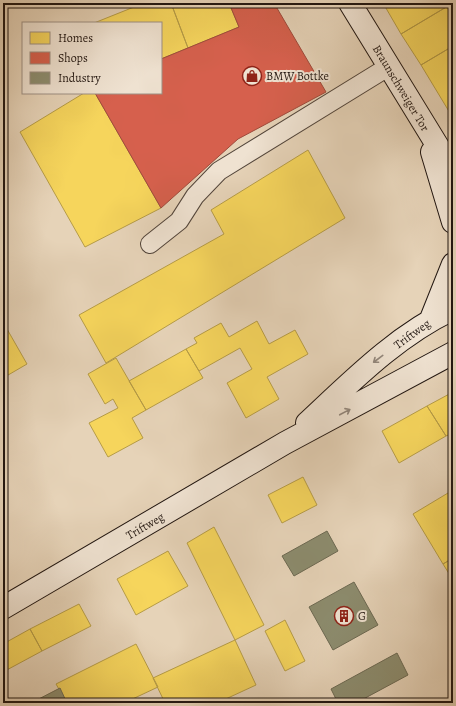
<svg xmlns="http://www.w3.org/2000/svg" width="456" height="706" font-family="Alegreya,serif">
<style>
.homes{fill:#f6d55c;stroke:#b69c46}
.shops{fill:#d6604d;stroke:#a04a3b}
.industry{fill:#8c8c6e;stroke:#6c6952}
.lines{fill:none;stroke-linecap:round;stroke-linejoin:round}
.lane-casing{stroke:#52453b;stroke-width:20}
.secondary-casing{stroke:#211611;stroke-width:24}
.lane{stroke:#efe2d1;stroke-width:18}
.secondary{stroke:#efe2d1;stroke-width:22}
.oneway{stroke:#92867b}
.labels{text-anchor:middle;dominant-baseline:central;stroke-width:4;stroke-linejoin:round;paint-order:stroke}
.poi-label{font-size:12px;fill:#211611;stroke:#efe2d1;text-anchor:start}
.street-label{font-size:12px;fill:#211611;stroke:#efe2d1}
</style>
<rect width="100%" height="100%" fill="#e6d3b8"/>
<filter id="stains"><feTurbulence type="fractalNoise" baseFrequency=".005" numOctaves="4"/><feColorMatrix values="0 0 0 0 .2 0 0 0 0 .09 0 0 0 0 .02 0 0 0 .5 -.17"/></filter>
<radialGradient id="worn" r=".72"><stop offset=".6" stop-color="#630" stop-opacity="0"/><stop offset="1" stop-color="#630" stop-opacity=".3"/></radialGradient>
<path class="homes" d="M144 3H171L188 48 161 59V23H94Z
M171 3H229L239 27 188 48Z
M383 3H453L401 34Z
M453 3V46L421 65 401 34Z
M453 46V118L421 65Z
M84 93H95L161 208 85 247 20 132Z
M308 150 345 218 106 363 79 315 224 234 211 210Z
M257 321 269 344 295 330 308 354 267 377 279 399 246 418 227 383 252 369 240 348 199 371 186 349 197 343 194 338 221 323 229 337Z
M3 322 27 364 3 378Z
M186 349 203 378 146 410 129 381Z
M116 358 146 410 132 418 143 438 108 457 89 423 118 408 113 399 105 404 88 374Z
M453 392V433L446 436 427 406Z
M427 406 446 436 399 463 382 431Z
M303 477 317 505 282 523 268 495Z
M453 490V558L443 564 413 514Z
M214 527 264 625 235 640 187 543Z
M168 551 188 586 136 615 117 579Z
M453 558V580L443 564Z
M79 604 91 626 42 651 30 629Z
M285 620 305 661 285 671 265 631Z
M30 629 42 651 3 672V644Z
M235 640 256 685 217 703H165L153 678Z
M136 644 158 687 124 703H67L56 684Z"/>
<path class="shops" d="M229 3H274L326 92 238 139 161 208 95 93H161V59L239 27Z"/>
<path class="industry" d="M327 531 338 551 294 576 282 556Z
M354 582 378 625 333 650 309 607Z
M397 653 408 675 356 703H338L331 689Z
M60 688 67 703H31Z"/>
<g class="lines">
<defs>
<path id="lane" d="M150 244 179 221 195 196 219 171 388 67"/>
<path id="secondary" d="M350 3 453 171
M432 152 453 222
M431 319 453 264
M307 423C351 382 397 335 453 309
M3 608 285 443 453 353"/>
</defs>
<use href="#lane" class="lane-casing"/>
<use href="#secondary" class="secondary-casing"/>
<use href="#lane" class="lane"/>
<use href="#secondary" class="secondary"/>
</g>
<defs><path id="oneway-shaft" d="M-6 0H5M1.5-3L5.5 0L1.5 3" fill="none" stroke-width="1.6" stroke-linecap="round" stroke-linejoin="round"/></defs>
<g class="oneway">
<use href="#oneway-shaft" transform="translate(378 359) rotate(143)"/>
<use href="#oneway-shaft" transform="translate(345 412) rotate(-28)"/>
</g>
<defs>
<symbol id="shop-ring" viewBox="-11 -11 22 22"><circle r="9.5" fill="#efe2d1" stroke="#8f2418" stroke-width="1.5"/><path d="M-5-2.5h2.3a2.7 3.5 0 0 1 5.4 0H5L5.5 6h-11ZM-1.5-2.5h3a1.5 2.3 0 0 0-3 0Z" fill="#8f2418"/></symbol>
<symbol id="building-ring" viewBox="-11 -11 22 22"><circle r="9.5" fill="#efe2d1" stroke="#8f2418" stroke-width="1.5"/><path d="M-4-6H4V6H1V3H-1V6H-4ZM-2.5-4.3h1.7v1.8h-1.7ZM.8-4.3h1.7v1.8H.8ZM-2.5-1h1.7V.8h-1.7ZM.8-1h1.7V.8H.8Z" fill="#8f2418"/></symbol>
</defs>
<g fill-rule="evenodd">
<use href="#shop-ring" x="241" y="65" width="22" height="22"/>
<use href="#building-ring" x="333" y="605" width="22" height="22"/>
</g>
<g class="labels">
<g class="poi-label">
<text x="266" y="76">BMW Bottke</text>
<text x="358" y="616">G</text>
</g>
<g class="street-label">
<text transform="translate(401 88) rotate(59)">Braunschweiger Tor</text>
<text transform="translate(412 334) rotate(-36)">Triftweg</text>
<text transform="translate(145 526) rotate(-30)">Triftweg</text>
</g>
</g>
<rect width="456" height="706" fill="none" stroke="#e6d3b8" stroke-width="16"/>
<rect x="4" y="4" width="448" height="698" fill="none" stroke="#211611" stroke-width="2"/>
<rect x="8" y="8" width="440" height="690" fill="none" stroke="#211611"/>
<rect x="22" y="22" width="140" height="72" fill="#efe2d1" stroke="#9d9084"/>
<rect x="30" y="32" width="20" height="12" fill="#f6d55c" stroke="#9d9084"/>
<text x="58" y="42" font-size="12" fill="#211611">Homes</text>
<rect x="30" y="52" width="20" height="12" fill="#d6604d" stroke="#9d9084"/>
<text x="58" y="62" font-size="12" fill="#211611">Shops</text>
<rect x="30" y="72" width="20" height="12" fill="#8c8c6e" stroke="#9d9084"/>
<text x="58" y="82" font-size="12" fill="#211611">Industry</text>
<rect width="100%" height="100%" filter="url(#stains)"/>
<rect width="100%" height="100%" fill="url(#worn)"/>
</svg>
